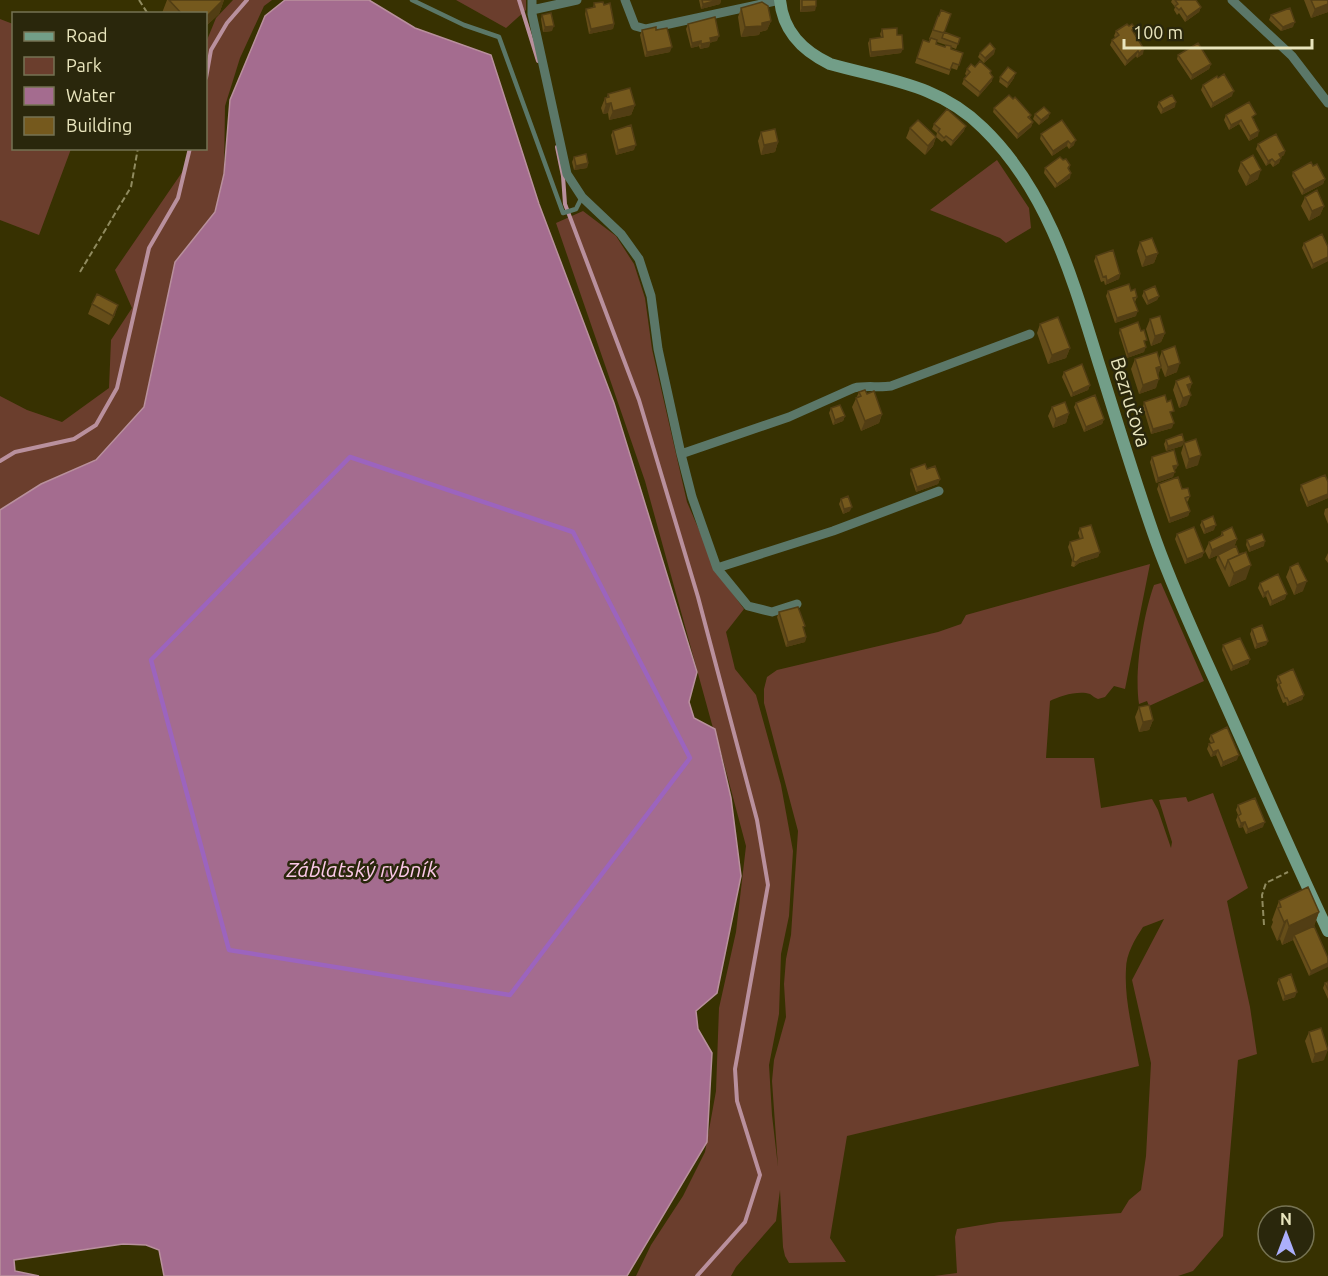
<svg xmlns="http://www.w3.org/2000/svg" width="1328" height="1276" font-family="Ubuntu,sans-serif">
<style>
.green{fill:#6b3e2d}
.water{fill:#a46c8f;stroke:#b9909d;stroke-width:1.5}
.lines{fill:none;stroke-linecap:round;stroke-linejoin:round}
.stream{stroke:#b9909d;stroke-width:4}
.path{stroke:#908b5f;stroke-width:2;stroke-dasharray:6 3;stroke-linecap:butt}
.lane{stroke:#5b7768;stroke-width:4.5}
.street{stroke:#5b7768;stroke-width:9}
.secondary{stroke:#729e88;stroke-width:12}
.wall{fill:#654d19;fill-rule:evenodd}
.shaded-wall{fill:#523e14}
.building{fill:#75591d;stroke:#523e14;stroke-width:1.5}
.marked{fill:none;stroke:#9c64be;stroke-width:4.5;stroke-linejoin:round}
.labels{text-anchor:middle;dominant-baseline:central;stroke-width:5;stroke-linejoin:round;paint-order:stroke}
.street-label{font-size:20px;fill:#e9e5bd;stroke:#2a270c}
.water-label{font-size:21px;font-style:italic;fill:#fcc9e8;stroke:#2a270c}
</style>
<rect width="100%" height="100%" fill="#373101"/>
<path class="green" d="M233 0H272L264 6 240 58 225 106 224 174 215 212 175 262 144 407 96 460 41 484 0 510V396L27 410 62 422 109 388 111 340 132 308 115 270 185 168 188 149 206 148 207 40 216 18Z
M456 0H526V10L506 28Z
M0 19 13 24 14 148 71 149 39 235 0 220Z
M997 160 1029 208 1031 228 1006 243 1000 238 930 210Z
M583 211 616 236 634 264 645 298 652 349 687 502 718 574 744 609 726 632 735 669 756 695 781 785 793 851 789 916 781 954 779 1014 769 1065 772 1115 778 1167 772 1081 774 1060 786 1017 784 984 786 959 791 935 798 831 764 703V689L767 677 777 670 938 632 961 624 966 615 1150 564 1125 689 1114 686 1105 697 1098 699C1095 698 1093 696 1090 694 1079 690 1059 696 1050 701L1046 758H1094L1101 808 1152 799 1158 810 1171 848 1172 842 1159 800 1186 797 1188 802 1213 793 1248 888 1227 901 1250 1007 1257 1054 1238 1060 1223 1236 1193 1271 1178 1276H934L957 1273 955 1237 957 1229 999 1222 1121 1213 1129 1200 1141 1190 1146 1156 1151 1063 1132 980 1164 919 1143 927C1135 939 1126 954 1126 969 1124 1001 1134 1035 1139 1066L847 1136 830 1238 846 1262 789 1263 785 1256 783 1247 780 1190 776 1221 736 1267 731 1276H636L651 1245 683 1196 705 1152 716 1091 719 1008 736 932 746 846 715 730 713 728 645 481 556 223Z
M1161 583 1204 681 1149 706 1147 701 1139 704C1134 672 1143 616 1154 585Z"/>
<path class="water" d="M285 0H369L415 28 491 55 539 204 614 403 697 672 689 702 694 718 715 729 731 798 741 876 717 993 696 1011 698 1029 712 1053 707 1142 627 1276H164L159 1250 146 1245 123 1244 14 1260 15 1271 39 1276H0V510L41 484 96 460 144 407 175 262 215 212 224 174 230 100 265 16Z"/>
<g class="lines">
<path class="stream" d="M519 0 538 61
M206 78 211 50 227 23 247 0
M557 147 563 176 565 204 639 400 698 597 757 820 768 885 735 1069 737 1101 760 1175 745 1222 697 1276
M0 461 15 452 74 439 96 425 117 388 149 248 178 198 190 148"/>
<path class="path" d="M139 0 148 14
M80 272 131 187 138 148
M1264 925 1262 895 1266 883 1288 872"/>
<path class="lane" d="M412 0 464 25 499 37 563 213 576 209 582 197"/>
<path class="street" d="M532 0V14L567 174 582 197 621 234 639 259 651 296 658 349 681 454 692 497 717 568 748 606 772 612 797 604
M625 0 635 26 646 29 780 0
M1232 0 1292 56 1328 103
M532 10 577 0
M681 454 789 417 854 388C866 385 879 388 891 386L1030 334
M717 568 833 531 939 491"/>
<path class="secondary" d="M780 0C783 32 803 51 830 64 887 80 939 84 983 128 1048 191 1072 277 1098 361 1117 421 1135 482 1156 541 1175 594 1199 645 1222 696 1257 774 1291 853 1328 931"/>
</g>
<path class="wall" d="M167 0H224L219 14 206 26V14H163L162 13Z
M699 0H721L720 4 701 9Z
M800 0H816L815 11 800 12Z
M1172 0H1196L1201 7 1199 12 1185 22 1179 13 1177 15 1174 10 1175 7 1171 2Z
M1304 0H1328V12L1311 18Z
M594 3 604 5 614 24 613 29 589 34 585 14 586 9 593 8Z
M741 8 771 21 767 30 760 32 759 35 741 37 738 17Z
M542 15 552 31 543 32 541 19Z
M1271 15 1293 27 1281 31 1269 20Z
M938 16 945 32 960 38 956 49 951 47V49L963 53 957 70 951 68 949 75 915 63 923 40 929 42 930 40 929 39ZM937 42 946 45 945 47 936 44Z
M688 24 717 41 710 42 709 47 700 49 699 46 691 48 686 29Z
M882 29 897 35 901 53 870 57 868 43 870 39 881 37 880 34Z
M642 30H656L670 52 645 57 640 35Z
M1116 31 1134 32 1143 54 1137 58 1136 56 1125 66 1110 45 1112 40 1116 38 1114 36Z
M995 49 994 54 984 63 978 57 980 53Z
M1178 55 1211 64 1209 69 1191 80 1177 59Z
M975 67 991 71 990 74 992 81 978 97 962 84 964 79 967 76 965 74 967 69Z
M1000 77 1014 78 1007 88 999 82Z
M1203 85 1232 96 1211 108 1201 90Z
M608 94 635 105 631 115 609 120 608 113 603 114 601 108 605 98 607 97Z
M1013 99 1031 115 1030 118 1033 122 1031 127 1017 139 993 112 994 108Z
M1159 102 1175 107 1161 114 1157 107Z
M1050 113 1048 118 1039 125 1033 119 1035 114Z
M1226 115 1255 119 1253 120 1258 136 1249 141 1239 124 1229 130 1224 120Z
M1062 120 1074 145 1069 149 1067 146 1052 156 1040 139 1041 134Z
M934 124 964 131 951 146 945 140 942 142 936 137 933 146 925 155 906 138 910 128 936 137 937 133 932 129Z
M613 131 634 150 616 155 611 135Z
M761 132 778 142 775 152 761 155 758 141Z
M1258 144 1285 151 1284 155 1281 157 1279 163 1273 167 1270 163 1266 166 1256 149Z
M574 157 588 163 587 168 574 170 572 162Z
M1063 160 1070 165 1069 169 1070 178 1055 188 1044 173 1045 168Z
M1241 162 1258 179 1246 186 1238 171Z
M1313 166 1325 179 1323 184 1302 195 1292 176 1293 172Z
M1305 197 1324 206 1320 215 1309 221 1301 206Z
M1140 242 1158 253 1154 263 1142 267 1137 251Z
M1304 243 1328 247V261L1312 269 1302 248Z
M1096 256 1120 274 1119 279 1105 285 1104 281 1101 282 1094 261Z
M1108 291H1131L1137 297 1135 302 1136 316 1115 323 1106 296Z
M1144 291 1159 296 1157 300 1147 305 1142 296Z
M92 304 115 315 109 325 88 314Z
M1150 319 1165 333 1161 342 1151 346 1146 329Z
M1040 324 1070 348 1066 358 1048 364 1037 333Z
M1120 329 1145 345 1144 352 1127 358 1119 333Z
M1162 351 1177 372 1165 377 1161 367 1158 375 1156 388 1139 394 1131 369 1135 359H1159Z
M1064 372 1090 385 1088 390 1071 397 1062 377Z
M1176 381 1192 383 1189 391 1187 405 1179 408 1173 390Z
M859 392 867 394 882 414 879 423 861 431 852 407Z
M1144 402 1172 415 1171 416 1172 428 1151 434 1143 407Z
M1076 403 1104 419 1102 424 1084 432 1074 407Z
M1052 407 1069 413 1066 423 1053 428 1048 416Z
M831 408 845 416 843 421 833 425 829 413Z
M1166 440 1184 441 1182 446 1166 451 1164 444Z
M1184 443 1198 465 1186 469 1181 453Z
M1152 457 1178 465 1176 469 1174 470 1173 477 1156 483 1150 462Z
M911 469 940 479 938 484 916 492 910 474Z
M1328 482V498L1307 507 1300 490 1301 485Z
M1159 484 1182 489 1190 496 1188 501 1187 502 1190 511 1188 516 1169 523 1157 489Z
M841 499 850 511 843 514 839 504Z
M1328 508V524L1324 514 1325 509Z
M1202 521 1214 530 1204 534 1200 525Z
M1080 528 1100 552 1098 557 1079 563 1074 567 1071 566 1072 560 1068 547 1070 542 1080 539 1078 533Z
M1222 532 1237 539 1234 547 1246 579 1229 587 1216 560 1218 555 1209 559 1205 551 1209 542 1220 537Z
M1177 534 1204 552 1202 557 1185 564 1175 539Z
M1247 540 1264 546 1249 552 1246 545Z
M1328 553V563L1325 559Z
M1290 567 1303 591 1294 595 1286 577Z
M1260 583 1285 599 1270 606 1266 596 1263 598 1258 588Z
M779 612 804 629 806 637 805 642 786 647 777 617Z
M1252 629 1268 641 1266 645 1255 649 1250 634Z
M1223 645 1250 659 1248 664 1231 671 1222 650Z
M1278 676 1304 695 1302 700 1287 706 1286 702 1283 703 1277 688 1278 685 1276 680Z
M1139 707 1153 720 1149 730 1139 732 1135 717Z
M1211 735 1237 760 1221 767 1216 755 1211 757 1207 749 1209 744 1211 743 1209 739Z
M1238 805 1263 827 1246 834 1243 827 1239 828 1236 820 1238 815 1236 810Z
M1279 901 1319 912 1314 926 1328 958 1309 976 1293 940 1282 945 1280 939 1277 941 1271 927 1273 922 1272 920Z
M1279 979 1295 997 1283 1001 1277 983Z
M1328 982V999L1323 988 1325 983Z
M1309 1032 1324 1060 1312 1063 1305 1041Z"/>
<path class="shaded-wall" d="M224 0 219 14 206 26V17Z
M718 0H721L720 4 701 9 703 4Z
M1328 4V12L1311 18 1315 9Z
M816 6 815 11 800 12 802 7Z
M1201 7 1199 12 1185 22 1187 17Z
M771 21 767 30 760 32 759 35 741 37 745 27Z
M1295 22 1293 27 1281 31 1283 27Z
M614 24 613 29 589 34 591 29Z
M554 26 552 31 543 32 545 27Z
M719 36 717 41 710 42 709 47 700 49 701 44 710 38Z
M701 41 699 46 691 48 692 43Z
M672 47 670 52 645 57 647 52Z
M903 49 901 53 870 57 871 52Z
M995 49 994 54 984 63 985 58Z
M1144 49 1143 54 1137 58 1139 53Z
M1138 51 1136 56 1125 66 1127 61Z
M1211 64 1209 69 1191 80 1192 75Z
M1016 73 1014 78 1007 88 1008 83Z
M993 77 992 81 978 97 980 92Z
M1234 91 1232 96 1211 108 1213 103Z
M1176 102 1175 107 1161 114 1163 109Z
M611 103 608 113 603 114 606 104Z
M635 105 631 115 609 120 613 111Z
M1050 113 1048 118 1039 125 1041 120Z
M1241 120 1239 124 1229 130 1231 125Z
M1033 122 1031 127 1017 139 1018 134Z
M966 126 964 131 951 146 953 141Z
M1259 131 1258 136 1249 141 1250 136Z
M936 137 933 146 925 155 928 146Z
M1076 140 1074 145 1069 149 1071 144Z
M1068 141 1067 146 1052 156 1053 151Z
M778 142 775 152 761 155 764 145Z
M636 145 634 150 616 155 618 150Z
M1285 151 1284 155 1277 159 1279 154Z
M1281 158 1279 163 1273 167 1275 162Z
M1272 159 1270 163 1266 166 1268 161Z
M588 163 587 168 574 170 576 166Z
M1261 170 1258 179 1246 186 1250 176Z
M1071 173 1070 178 1055 188 1057 184Z
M1325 179 1323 184 1302 195 1304 190Z
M1324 206 1320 215 1309 221 1312 211Z
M1158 253 1154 263 1142 267 1146 257Z
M1328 257V261L1312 269 1313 264Z
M1120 274 1119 279 1105 285 1107 281Z
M1159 296 1157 300 1147 305 1148 301Z
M118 305 115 315 109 325 113 316Z
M1138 311 1136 316 1115 323 1117 318Z
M1165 333 1161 342 1151 346 1155 336Z
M1146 347 1144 352 1127 358 1128 354Z
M1070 348 1066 358 1048 364 1052 355Z
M1180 363 1177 372 1165 377 1168 367Z
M1161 366 1158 376 1156 368Z
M1159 379 1156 388 1139 394 1143 385Z
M1192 383 1189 393 1187 385Z
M1090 385 1088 390 1071 397 1073 393Z
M1191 395 1187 405 1179 408 1183 398Z
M1069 413 1066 423 1053 428 1056 419Z
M882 414 879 423 861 431 865 421Z
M845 416 843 421 833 425 835 420Z
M1104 419 1102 424 1084 432 1086 427Z
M1174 423 1172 428 1151 434 1153 429Z
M1184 441 1182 446 1166 451 1168 446Z
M1201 455 1198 465 1186 469 1189 459Z
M1178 465 1176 469 1171 471 1173 466Z
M1175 472 1173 477 1156 483 1158 478Z
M940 479 938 484 916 492 917 487Z
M1328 494V498L1307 507 1308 502Z
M852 507 850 511 843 514 844 509Z
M1190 511 1188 516 1169 523 1170 518Z
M1216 525 1214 530 1204 534 1205 529Z
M1237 539 1234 548 1209 559 1212 550Z
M1265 541 1264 546 1249 552 1250 547Z
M1100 552 1098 557 1079 563 1074 567 1076 562 1081 558Z
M1204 552 1202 557 1185 564 1187 559Z
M1251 565 1246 579 1229 587 1234 573Z
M1307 581 1303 591 1294 595 1297 585Z
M1268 591 1266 596 1263 598 1264 593Z
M1287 594 1285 599 1270 606 1272 601Z
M806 637 805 642 786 647 788 642Z
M1268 641 1266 645 1255 649 1257 644Z
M1250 659 1248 664 1231 671 1233 666Z
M1304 695 1302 700 1287 706 1289 702Z
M1153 720 1149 730 1139 732 1143 722Z
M1218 750 1216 755 1211 757 1213 752Z
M1239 755 1237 760 1221 767 1223 762Z
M1245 822 1243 827 1239 828 1241 823Z
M1265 822 1263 827 1246 834 1248 829Z
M1319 912 1312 931 1294 935 1293 940 1282 945 1289 926Z
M1287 920 1280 939 1277 941 1284 922Z
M1328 963V967L1309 976 1311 971Z
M1297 992 1295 997 1283 1001 1285 996Z
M1328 1050 1324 1060 1312 1063 1315 1054Z"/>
<path class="building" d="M169 0H223L206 17V14H182Z
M702 0H718L703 4Z
M802 0H816V6L802 7Z
M1175 0H1196L1201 7 1187 17 1181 8 1179 10 1175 6 1178 4Z
M1311 0H1328V4L1315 9Z
M603 2 604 5 610 3 614 24 591 29 586 9 595 7 594 3Z
M762 2 768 6 771 21 762 23V26L745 27 741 8Z
M1290 8 1295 22 1283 27 1271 15Z
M941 10 951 14 944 33 933 30 938 16H939Z
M551 13 554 26 545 27 542 15Z
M715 17 719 36 710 38 711 42 701 44V41L692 43 688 24Z
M1127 24 1129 26 1132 24 1135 28 1132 30 1144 49 1139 53 1138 51 1127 61 1112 40 1119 35 1116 31Z
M656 27V30L667 28 672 47 647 52 642 30Z
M897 28V35H902L903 49 871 52 870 39 883 37 882 29Z
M944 32 960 38 958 44 942 38Z
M931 38 937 40 936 44 945 47 946 45 951 46V49L963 53 959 65 953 63 950 70 917 58 923 40 929 42Z
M990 43 995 49 985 58 980 53Z
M1198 43 1211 64 1192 75 1178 55Z
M980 61 991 71 990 73 993 77 980 92 964 79 970 72 967 69 971 64 975 67Z
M1008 67 1016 73 1008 83 1000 77Z
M1224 74 1234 91 1213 103 1203 85 1217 76 1218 78Z
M630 88 635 105 613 111 611 103 606 104 605 98 609 97 608 94Z
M1009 95 1013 99 1015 97 1031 115 1028 117 1033 122 1018 134 994 108Z
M1172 95 1176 102 1163 109 1159 102Z
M1249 102 1256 114 1252 117 1259 131 1250 136 1241 120 1231 125 1226 115Z
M1044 107 1050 113 1041 120 1035 114Z
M947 109 966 126 953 141 946 136 944 138 938 132 940 129 934 124Z
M918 120 936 137 928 146 910 128Z
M1062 120 1076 140 1071 144 1068 141 1053 151 1041 134Z
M631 125 636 145 618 150 613 131Z
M775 129 778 142 764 145 761 132Z
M1276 134 1285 151 1279 154 1281 158 1275 162 1272 159 1268 161 1258 144Z
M586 154 588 163 576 166 574 157Z
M1253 155 1261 170 1250 176 1241 162Z
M1060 157 1063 160 1066 159 1070 165 1068 168 1071 173 1057 184 1045 168Z
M1311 162 1313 166 1317 164 1325 179 1304 190 1293 172Z
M1317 190 1324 206 1312 211 1305 197Z
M1322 234 1328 247V257L1313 264 1304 243Z
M1152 238 1158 253 1146 257 1140 242Z
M1113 250 1120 274 1107 281 1106 276 1103 277 1096 256Z
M1129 284 1131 291 1135 289 1137 297 1133 298 1138 311 1117 318 1108 291Z
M1155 286 1159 296 1148 301 1144 291Z
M97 294 118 305 113 316 92 304Z
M1160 316 1165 333 1155 336 1150 319Z
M1058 317 1070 348 1052 355 1040 324Z
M1138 322 1141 331 1144 330 1147 340 1144 341 1146 347 1128 354 1120 329Z
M1175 346 1180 363 1168 367 1162 351Z
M1157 352 1161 366 1156 368 1159 379 1143 385 1135 359Z
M1082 364 1090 385 1073 393 1064 372Z
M1189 376 1192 383 1187 385 1191 395 1183 398 1176 381Z
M865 390 867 394 874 391 882 414 865 421 856 398 861 396 859 392Z
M1095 395 1104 419 1086 427 1076 403Z
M1165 395 1167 402 1171 400 1174 411 1170 412 1174 423 1153 429 1144 402Z
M1065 402 1069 413 1056 419 1052 407Z
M840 405 845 416 835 420 831 408Z
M1182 434 1184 441 1168 446 1166 440Z
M1196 439 1201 455 1189 459 1184 443Z
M1174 450 1178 465 1173 466 1175 472 1158 478 1152 457Z
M925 464 927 469 935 466 940 479 917 487 911 469Z
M1325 475 1328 482V494L1308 502 1301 485Z
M1178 477 1182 489 1188 488 1190 496 1185 498 1190 511 1170 518 1159 484Z
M848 496 852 507 844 509 841 499Z
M1213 516 1216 525 1205 529 1202 521Z
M1091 525 1100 552 1081 558 1076 562 1073 561 1074 555 1070 542 1083 538 1080 528Z
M1194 527 1204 552 1187 559 1177 534Z
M1232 527 1237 539 1212 550 1209 542 1223 535 1222 532Z
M1262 534 1265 541 1250 547 1247 540Z
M1236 546 1239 554 1243 553 1228 560 1225 569 1218 555Z
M1246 552 1251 565 1234 573 1228 560Z
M1298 563 1307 581 1297 585 1290 567Z
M1278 574 1287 594 1272 601 1268 591 1264 593 1260 583Z
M798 607 805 626 803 627 806 637 788 642 779 612Z
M1262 625 1268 641 1257 644 1252 629Z
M1240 638 1250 659 1233 666 1223 645Z
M1293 669 1304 695 1289 702 1287 698H1285L1279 684 1281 683 1278 676Z
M1149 705 1153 720 1143 722 1139 707Z
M1227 727 1239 755 1223 762 1218 750 1213 752 1209 744 1214 742 1211 735Z
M1255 798 1265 822 1248 829 1245 822 1241 823 1238 816 1241 814 1238 805Z
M1308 887 1319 912 1289 926 1287 920 1284 922 1278 908 1281 907 1279 901Z
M1314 926 1328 958V963L1311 971 1294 935Z
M1291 974 1297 992 1285 996 1279 979Z
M1328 982V990L1325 983Z
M1321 1028 1328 1050 1315 1054 1309 1032Z
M1290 1206 1294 1216H1283L1282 1214 1274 1216 1273 1211Z"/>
<path class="marked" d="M350 457 573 532 690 758 510 995 229 950 151 660Z"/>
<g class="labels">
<g class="street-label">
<text transform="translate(1131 402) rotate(73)">Bezručova</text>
</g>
<g class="water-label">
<text x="362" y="869">Záblatský rybník</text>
</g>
</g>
<rect x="12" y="12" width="195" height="138" fill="#2a270c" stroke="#767353" stroke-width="1.5"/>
<rect x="24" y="32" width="30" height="9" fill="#729e88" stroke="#767353" stroke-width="1.5"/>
<text x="66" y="42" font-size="18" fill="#e9e5bd">Road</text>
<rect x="24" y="57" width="30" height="18" fill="#6b3e2d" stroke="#767353" stroke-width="1.5"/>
<text x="66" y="72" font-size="18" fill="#e9e5bd">Park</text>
<rect x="24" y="87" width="30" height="18" fill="#a46c8f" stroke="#767353" stroke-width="1.5"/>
<text x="66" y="102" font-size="18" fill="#e9e5bd">Water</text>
<rect x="24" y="117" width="30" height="18" fill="#75591d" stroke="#767353" stroke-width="1.5"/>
<text x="66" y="132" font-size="18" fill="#e9e5bd">Building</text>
<g transform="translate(1286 1234)"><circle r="28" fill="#2a270c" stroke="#767353" stroke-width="1.5"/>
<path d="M0-4.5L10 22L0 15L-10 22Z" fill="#acaffb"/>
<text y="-9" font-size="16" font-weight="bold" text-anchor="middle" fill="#e9e5bd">N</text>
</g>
<path d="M1124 39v9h188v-9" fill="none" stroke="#e9e5bd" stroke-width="3"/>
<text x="1133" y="39" font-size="18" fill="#e9e5bd" stroke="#2a270c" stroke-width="4.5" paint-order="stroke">100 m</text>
</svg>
